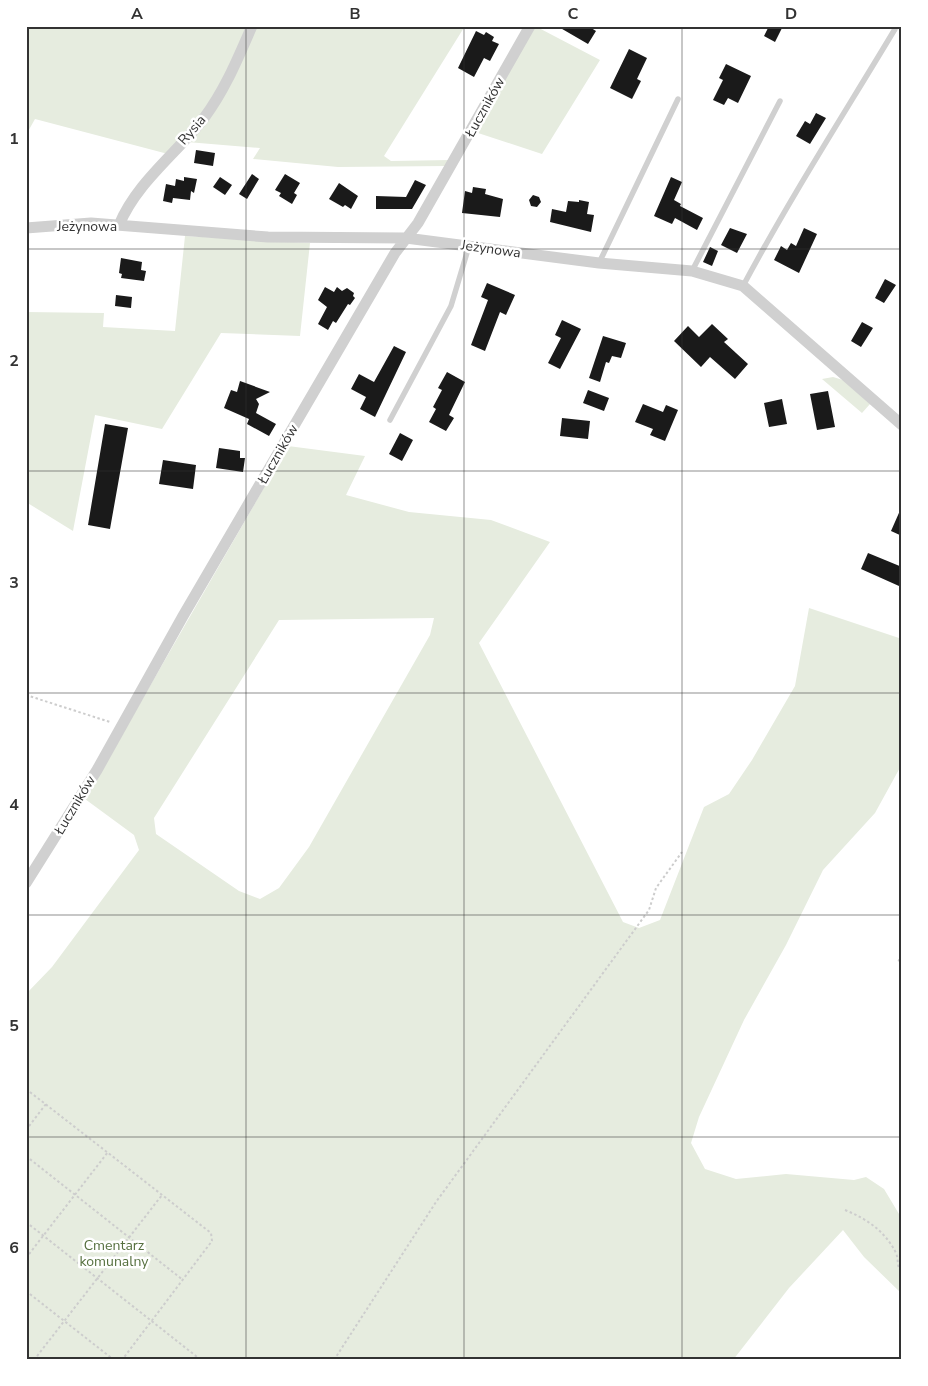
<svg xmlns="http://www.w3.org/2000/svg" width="928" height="1386" font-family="'Nunito Sans',sans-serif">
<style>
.green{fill:#e6ecdf;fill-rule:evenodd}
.building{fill:#1a1a1a}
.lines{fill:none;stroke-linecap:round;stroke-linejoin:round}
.path{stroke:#cdcdcd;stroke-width:2;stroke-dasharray:2.5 2.5;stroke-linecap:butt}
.service{stroke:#d0d0d0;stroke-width:5.5}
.minor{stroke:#d0d0d0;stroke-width:11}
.grid{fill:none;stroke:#333;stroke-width:1;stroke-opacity:0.55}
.labels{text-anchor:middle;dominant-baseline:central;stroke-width:5;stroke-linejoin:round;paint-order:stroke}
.street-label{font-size:14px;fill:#333;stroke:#fff}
.park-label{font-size:14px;fill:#56703f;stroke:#fff}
.neatline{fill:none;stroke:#333;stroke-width:2}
.grid-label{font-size:16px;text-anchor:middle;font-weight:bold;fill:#333}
</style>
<rect width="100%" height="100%" fill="#fff"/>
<path class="green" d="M26 26H248L216 95 168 154 35 119 26 135Z
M255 26H465L384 156 391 161 451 160 447 166 338 167 253 159 260 148 187 142Z
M535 26 600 60 542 154 475 132Z
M185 236 310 243 300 336 221 333 162 429 95 415 73 531 26 502V312L104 313 103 327 175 331Z
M833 377 843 380 870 404 862 413 822 379Z
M288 446 365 456 346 495 409 512 491 520 550 542 479 643 623 922 639 928 660 920 704 807 729 794 752 760 795 686 809 608 902 639V764L875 813 823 870 786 945 744 1020 699 1117 691 1143 705 1169 736 1179 786 1174 854 1180 866 1177 884 1189 902 1219V1294L864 1257 843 1230 789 1288 733 1360H26V994L52 967 139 850 134 835 85 799ZM434 618 430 635 309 847 279 888 260 899 239 891 156 834 154 818 279 620Z"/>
<path class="building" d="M557 26H588L596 31 588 44Z
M769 26H783L775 42 764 36Z
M476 31 484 35 486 32 494 37 492 41 499 44 490 61 484 58 474 77 458 68Z
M629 49 647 58 637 79 641 81 632 99 610 88Z
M726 64 751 76 738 103 728 98 724 105 713 100 723 80 719 78Z
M816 113 826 118 810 144 796 136 805 121 810 124Z
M196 150 215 153 213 166 194 163Z
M252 174 259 179 247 199 239 194Z
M285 174 300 183 294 193 297 195 292 204 279 196 281 193 275 190Z
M184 177 197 179 194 193 191 191 190 200 173 198 172 203 163 201 166 184 175 186 176 179 184 181Z
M220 177 232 185 225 195 213 187Z
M671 177 682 182 674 200 681 204 680 206 703 218 697 230 675 218 672 224 654 216Z
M415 180 426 185 412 209H376V196L406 197Z
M339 183 358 196 351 209 345 205 343 207 329 199Z
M473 187 486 189 485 194 503 199 500 217 462 213 465 191 472 193Z
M533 195 539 197 541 202 537 207 531 206 529 200Z
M579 200 589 202 587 214 594 215 591 232 550 222 552 209 566 212 568 201 579 202Z
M730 228 747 234 737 253 721 245Z
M804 228 817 234 799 273 774 260 781 246 787 250 791 243 796 246Z
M710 247 718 251 712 266 703 262Z
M121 258 142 262 141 270 146 271 144 281 121 278 122 274 119 273Z
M885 279 896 285 884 303 875 298Z
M487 283 515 295 506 315 500 312 485 351 471 345 488 300 481 297Z
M325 287 334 292 337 287 342 291 347 288 354 293 353 296 355 298 350 305 348 304 336 323 333 321 328 330 318 324 327 307 318 300Z
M116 295 132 297 131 308 115 306Z
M562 320 581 329 560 369 548 363 561 338 555 335Z
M862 322 873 328 861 347 851 341Z
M712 324 728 339 724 342 748 364 735 379 710 357 701 367 674 341 688 326 699 337Z
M603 336 626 343 621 358 612 356 609 363 606 362 600 382 589 378Z
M394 346 406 352 375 417 360 409 366 397 351 389 359 374 374 382Z
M447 372 465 382 449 415 454 418 446 431 429 422 436 409 433 407 442 390 438 388Z
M240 381 270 392 256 399 259 404 256 413 276 424 269 436 247 424 249 419 224 408 231 390 237 392Z
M588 390 609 398 604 411 583 403Z
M828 391 835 427 817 430 810 394Z
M782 399 787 424 769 427 764 403Z
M643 404 663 412 666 405 678 410 665 441 650 435 653 429 635 422Z
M562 418 590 421 588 439 560 436Z
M105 424 128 428 110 529 88 525Z
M400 433 413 440 402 461 389 454Z
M219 448 240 451V458H245L243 472 216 468Z
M163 460 196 465 193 489 159 484Z
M902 506V536L891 531Z
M868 553 902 567V580L899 586 861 569Z"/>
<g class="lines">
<path class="path" d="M26 695 110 722
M898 960 902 962
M26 1089 211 1233 212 1241 122 1360
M26 1130 46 1104
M26 1156 183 1280
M845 1210C867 1219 885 1231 896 1253 899 1260 896 1267 902 1272
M26 1222 201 1360
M26 1258 108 1152
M26 1291 114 1360
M26 1356 31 1360
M34 1360 162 1195
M334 1360 436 1202 649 910 656 888 682 852"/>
<path class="service" d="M599 263 678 99
M692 271 780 101
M743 286C790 198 844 114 895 29
M390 420 451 306 469 246"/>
<path class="minor" d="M119 225C137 182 176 154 204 118 225 90 238 58 252 26
M26 228 91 223 268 237 406 238 599 263 692 271 743 286 902 425
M26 883 97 770 183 616 395 253 418 223 530 26"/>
</g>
<path class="grid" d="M246 26V1360M464 26V1360M682 26V1360M26 249H902M26 471H902M26 693H902M26 915H902M26 1137H902"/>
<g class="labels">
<g class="street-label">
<text transform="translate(485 107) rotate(-61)">Łuczników</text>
<text transform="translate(192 130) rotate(-49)">Rysia</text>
<text x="87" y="226">Jeżynowa</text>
<text transform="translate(491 249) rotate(8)">Jeżynowa</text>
<text transform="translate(278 454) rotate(-60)">Łuczników</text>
<text transform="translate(75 805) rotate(-59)">Łuczników</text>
</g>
<g class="park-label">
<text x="114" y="1245">Cmentarz<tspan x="114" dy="16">komunalny</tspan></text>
</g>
</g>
<rect width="928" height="1386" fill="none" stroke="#ffffff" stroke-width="55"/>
<rect x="28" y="28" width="872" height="1330" class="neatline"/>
<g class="grid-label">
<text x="137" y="19">A</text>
<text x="355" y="19">B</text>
<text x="573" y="19">C</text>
<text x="791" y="19">D</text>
<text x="14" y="144">1</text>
<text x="14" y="366">2</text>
<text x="14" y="588">3</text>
<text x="14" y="810">4</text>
<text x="14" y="1031">5</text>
<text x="14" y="1253">6</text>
</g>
</svg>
